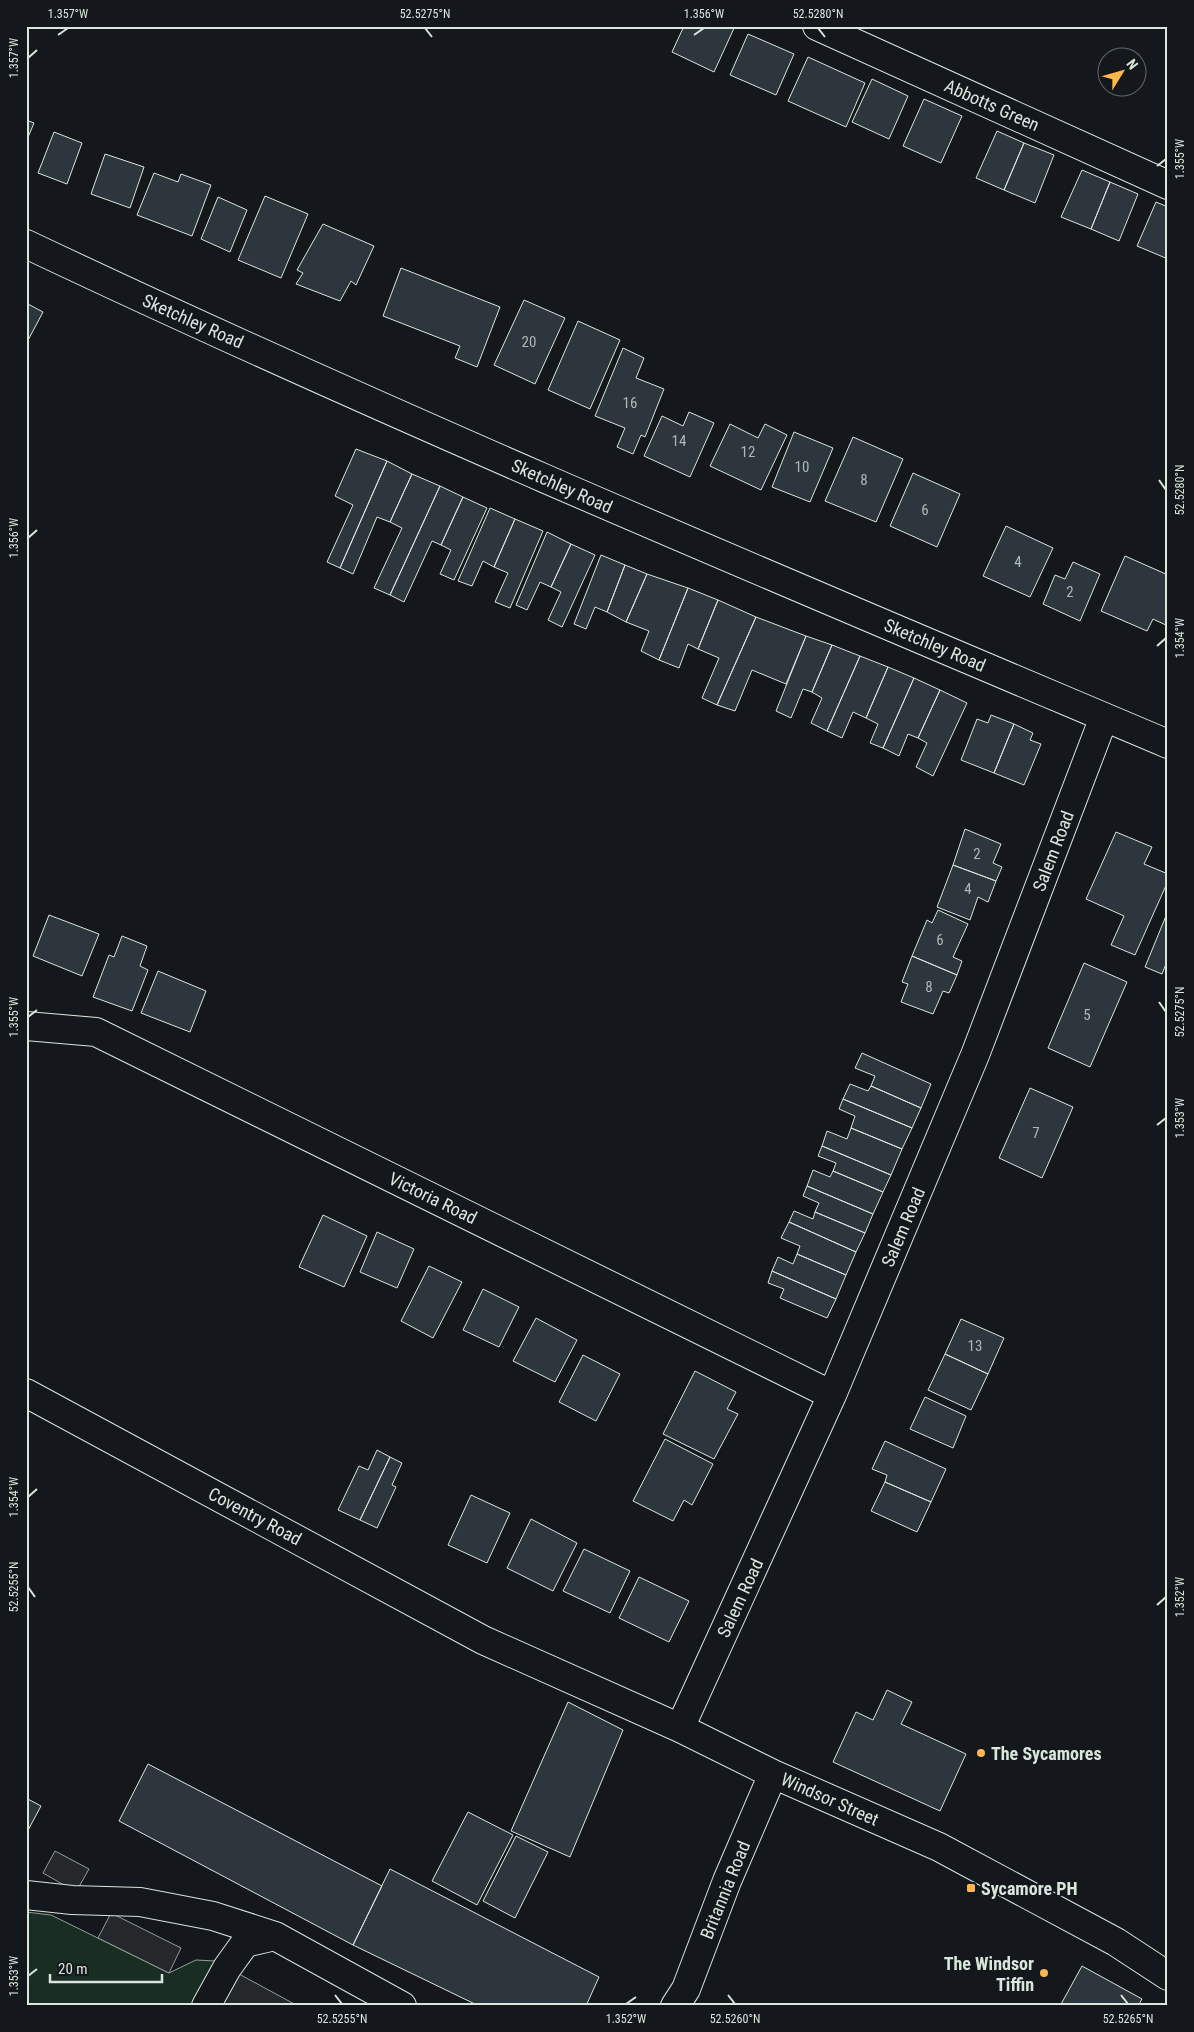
<svg xmlns="http://www.w3.org/2000/svg" width="1194" height="2032" font-family="'Roboto Condensed',sans-serif">
<style>
.green{fill:#1a2d24;stroke:#939e99}
.parking{fill:#24282b;stroke:#939e99}
.building{fill:#2c363c;stroke:#d8e6dc}
.lines{fill:none;stroke-linecap:round;stroke-linejoin:round}
.minor-casing{stroke:#d8e6dc;stroke-width:30}
.minor{stroke:#14181c;stroke-width:28}
.ticks{fill:none;stroke:#d8e6dc;stroke-width:2}
.poi-dot{fill:#ffb74d;stroke:#14181c;stroke-width:2}
.labels{text-anchor:middle;dominant-baseline:central;stroke-width:4;stroke-linejoin:round;paint-order:stroke}
.number-label{font-size:15px;fill:#adbab4}
.street-label{font-size:18px;fill:#d8e6dc;stroke:#14181c}
.poi-label{font-size:18px;font-weight:bold;fill:#d8e6dc;stroke:#14181c;text-anchor:start}
.neatline{fill:none;stroke:#d8e6dc;stroke-width:2}
.ticks-label{font-size:12px;text-anchor:middle;fill:#d8e6dc}
</style>
<rect width="100%" height="100%" fill="#14181c"/>
<path class="green" d="M26 1912 51 1915 169 1973 196 1960 215 1961 192 2006H26Z"/>
<path class="parking" d="M55 1851 89 1869 76 1892 43 1873Z
M111 1913 181 1948 169 1973 98 1938Z
M215 1961 298 2006H192Z"/>
<path class="building" d="M684 26H735L714 72 672 52Z
M748 34 794 54 776 95 730 75Z
M808 57 865 83 846 127 788 101Z
M872 79 908 96 889 139 852 122Z
M924 99 962 116 941 163 903 146Z
M26 120 34 123 26 142Z
M997 131 1024 143 1004 190 976 178Z
M54 132 82 143 67 184 38 173Z
M1024 143 1054 155 1035 203 1004 190Z
M105 154 144 167 130 208 91 194Z
M1082 170 1110 182 1091 229 1061 217Z
M154 173 178 182 181 174 211 185 192 236 137 215Z
M1110 182 1138 194 1119 241 1091 229Z
M265 196 308 214 281 278 238 260Z
M218 197 247 210 230 252 201 239Z
M1156 202 1168 207V259L1137 246Z
M323 224 374 246 356 285 351 281 340 301 296 284 303 273 297 270Z
M401 268 500 307 477 367 455 358 460 346 383 316Z
M524 300 565 318 535 384 494 365Z
M26 303 43 312 26 344Z
M578 321 620 340 590 409 548 390Z
M623 348 644 358 636 378 664 389 645 437 641 435 633 454 617 447 625 428 595 416Z
M689 412 714 423 690 477 644 456 662 416 683 426Z
M730 424 758 438 765 424 787 435 761 490 710 466Z
M794 432 833 448 810 502 772 487Z
M853 437 903 459 876 522 825 501Z
M356 449 387 461 340 568 327 562 353 505 335 496Z
M387 461 412 474 390 522 377 517 353 574 340 568Z
M913 473 960 494 937 547 890 526Z
M412 474 440 486 390 595 374 588 402 528 390 522Z
M440 486 463 497 441 545 432 541 404 602 390 595Z
M463 497 487 508 454 580 440 574 451 550 441 545Z
M490 508 515 519 494 567 483 561 472 586 458 581Z
M515 519 543 531 510 608 495 602 508 573 494 567Z
M1006 526 1053 548 1030 597 983 576Z
M547 532 571 544 551 587 540 582 527 610 516 605Z
M571 544 595 555 562 627 548 620 561 592 551 587Z
M601 555 625 565 607 612 595 607 586 629 574 624Z
M1125 556 1168 575V626L1153 619 1147 631 1101 611Z
M1073 562 1100 574 1080 621 1043 604 1055 575 1065 579Z
M625 565 647 574 626 622 607 612Z
M647 574 688 588 659 660 641 651 649 631 626 622Z
M688 588 718 600 698 649 688 644 679 668 659 660Z
M718 600 756 617 717 705 702 698 719 658 698 649Z
M756 617 806 636 786 684 752 670 735 711 717 705Z
M806 636 832 645 812 692 803 689 791 718 776 711Z
M832 645 860 656 827 731 811 723 822 698 812 692Z
M860 656 888 667 866 718 853 712 842 738 827 731Z
M888 667 914 678 883 748 870 743 878 724 866 718Z
M914 678 940 690 918 738 908 734 899 756 883 748Z
M940 690 967 703 933 776 916 767 927 743 918 738Z
M991 715 1014 724 994 773 961 760 977 719 988 723Z
M1014 724 1033 733 1030 740 1041 744 1024 785 994 773Z
M965 829 1001 844 993 863 1002 867 996 881 953 865Z
M1116 832 1152 847 1144 864 1168 874V881L1135 955 1111 945 1124 916 1086 899Z
M953 865 996 881 988 902 978 897 970 920 937 907Z
M938 910 968 924 953 957 962 961 957 975 912 956 927 920 932 923Z
M1168 911V959L1162 974 1145 967Z
M49 915 99 934 82 976 33 956Z
M122 936 147 946 140 966 148 970 132 1011 93 997 109 955 114 957Z
M912 956 957 975 949 993 943 991 933 1014 901 1002 908 984 902 982Z
M1084 963 1127 982 1090 1067 1048 1048Z
M158 971 206 991 190 1032 141 1013Z
M862 1053 931 1084 921 1108 871 1086 875 1076 855 1068Z
M850 1084 868 1091 871 1086 921 1108 912 1128 843 1099Z
M1030 1088 1073 1107 1042 1178 999 1158Z
M843 1099 912 1128 902 1149 851 1128 855 1116 839 1109Z
M851 1128 902 1149 891 1175 822 1146 827 1131 847 1139Z
M822 1146 891 1175 883 1192 833 1171 836 1163 818 1156Z
M813 1170 830 1177 833 1171 883 1192 873 1214 807 1186Z
M807 1186 873 1214 865 1233 815 1212 819 1203 803 1196Z
M794 1211 813 1219 815 1212 865 1233 856 1252 789 1222Z
M323 1215 367 1236 344 1287 299 1267Z
M789 1222 856 1252 846 1275 797 1254 800 1246 781 1238Z
M377 1232 414 1249 397 1288 360 1272Z
M797 1254 846 1275 836 1299 772 1271 778 1257 793 1264Z
M429 1266 462 1282 433 1338 401 1321Z
M772 1271 836 1299 827 1318 780 1298 784 1289 768 1283Z
M483 1289 519 1307 499 1347 463 1330Z
M536 1318 577 1340 555 1382 513 1361Z
M961 1319 1004 1338 988 1374 945 1354Z
M945 1354 988 1374 971 1410 928 1390Z
M583 1355 620 1374 596 1421 559 1402Z
M695 1371 736 1392 727 1409 738 1414 714 1459 663 1434Z
M925 1397 966 1416 953 1448 910 1429Z
M665 1439 713 1464 692 1505 684 1500 673 1521 633 1501Z
M885 1441 946 1469 931 1502 885 1482 887 1475 872 1469Z
M377 1450 390 1457 360 1520 338 1510 359 1466 368 1470Z
M390 1457 402 1463 392 1485 396 1487 377 1528 360 1520Z
M885 1482 931 1502 917 1532 871 1511Z
M471 1495 510 1513 487 1563 448 1545Z
M531 1519 577 1543 553 1591 507 1568Z
M584 1549 630 1571 610 1613 563 1591Z
M639 1577 689 1601 669 1642 619 1618Z
M887 1690 912 1702 901 1724 966 1754 940 1811 833 1762 856 1712 873 1720Z
M568 1702 623 1730 570 1857 511 1831Z
M148 1764 382 1886 353 1945 119 1821Z
M26 1798 41 1806 26 1834Z
M468 1812 513 1835 477 1905 432 1881Z
M516 1836 548 1852 515 1918 483 1901Z
M390 1869 599 1977 586 2006H479L353 1945Z
M1082 1966 1142 1999 1138 2006H1060Z"/>
<g class="lines">
<defs>
<path id="minor" d="M817 26 1168 185
M26 244C402 422 785 582 1168 744
M26 1026 96 1032 832 1395
M26 1393 483 1640 680 1728 773 1774 939 1847 1116 1942 1168 1976
M680 1728 832 1395 975 1055 1104 717
M26 1895 72 1900 140 1902 213 1916 275 1936 402 2006
M206 2006 227 1968 245 1943 275 1936
M675 2006 686 1989 727 1881 773 1774"/>
</defs>
<use href="#minor" class="minor-casing"/>
<use href="#minor" class="minor"/>
</g>
<path class="ticks" d="M425 28 432 37M818 28 825 37M58 35 68 28M694 35 704 28M28 58 37 50M1157 166 1166 159M1159 480 1166 490M28 538 37 530M1157 646 1166 638M1159 1002 1166 1012M28 1017 37 1010M1157 1125 1166 1118M28 1497 37 1489M28 1587 35 1597M1157 1605 1166 1597M28 1976 37 1969M335 1995 342 2004M728 1995 735 2004M1121 1995 1128 2004M626 2004 636 1997"/>
<g class="poi-dot">
<circle cx="981" cy="1753" r="5"/>
<rect x="966" y="1883" width="10" height="10" rx="2.5"/>
<circle cx="1044" cy="1973" r="5"/>
</g>
<g class="labels">
<g class="number-label">
<text x="529" y="342">20</text>
<text x="630" y="403">16</text>
<text x="679" y="441">14</text>
<text x="748" y="452">12</text>
<text x="802" y="467">10</text>
<text x="864" y="480">8</text>
<text x="925" y="510">6</text>
<text x="1018" y="562">4</text>
<text x="1070" y="592">2</text>
<text x="977" y="854">2</text>
<text x="968" y="889">4</text>
<text x="940" y="940">6</text>
<text x="929" y="987">8</text>
<text x="1087" y="1015">5</text>
<text x="1036" y="1133">7</text>
<text x="975" y="1346">13</text>
</g>
<g class="street-label">
<text transform="translate(992 105) rotate(24)">Abbotts Green</text>
<text transform="translate(193 321) rotate(24)">Sketchley Road</text>
<text transform="translate(562 486) rotate(24)">Sketchley Road</text>
<text transform="translate(935 645) rotate(23)">Sketchley Road</text>
<text transform="translate(1053 851) rotate(-69)">Salem Road</text>
<text transform="translate(433 1198) rotate(26)">Victoria Road</text>
<text transform="translate(903 1227) rotate(-67)">Salem Road</text>
<text transform="translate(255 1516) rotate(28)">Coventry Road</text>
<text transform="translate(740 1598) rotate(-65)">Salem Road</text>
<text transform="translate(830 1799) rotate(24)">Windsor Street</text>
<text transform="translate(725 1890) rotate(-68)">Britannia Road</text>
</g>
<g class="poi-label">
<text x="991" y="1753">The Sycamores</text>
<text x="981" y="1888">Sycamore PH</text>
<text x="1034" y="1963" text-anchor="end">The Windsor<tspan x="1034" dy="21">Tiffin</tspan></text>
</g>
</g>
<rect width="1194" height="2032" fill="none" stroke="#14181c" stroke-width="55"/>
<g transform="translate(1122 72) rotate(53)"><circle r="24" fill="#14181c" stroke="#626a69"/>
<path d="M0-4L9 19L0 12L-9 19Z" fill="#ffb74d"/>
<text y="-8" font-size="14" font-weight="bold" text-anchor="middle" fill="#d8e6dc">N</text>
</g>
<path d="M50 1974v8h112v-8" fill="none" stroke="#d8e6dc" stroke-width="2.5"/>
<text x="58" y="1974" font-size="15" fill="#d8e6dc" stroke="#14181c" stroke-width="4" paint-order="stroke">20 m</text>
<rect x="28" y="28" width="1138" height="1976" class="neatline"/>
<g class="ticks-label">
<text x="68" y="18">1.357°W</text>
<text x="425" y="18">52.5275°N</text>
<text x="704" y="18">1.356°W</text>
<text x="818" y="18">52.5280°N</text>
<text transform="translate(14 58) rotate(-90)" y="4">1.357°W</text>
<text transform="translate(1180 159) rotate(-90)" y="4">1.355°W</text>
<text transform="translate(1180 490) rotate(-90)" y="4">52.5280°N</text>
<text transform="translate(14 538) rotate(-90)" y="4">1.356°W</text>
<text transform="translate(1180 638) rotate(-90)" y="4">1.354°W</text>
<text transform="translate(1180 1012) rotate(-90)" y="4">52.5275°N</text>
<text transform="translate(14 1017) rotate(-90)" y="4">1.355°W</text>
<text transform="translate(1180 1118) rotate(-90)" y="4">1.353°W</text>
<text transform="translate(14 1497) rotate(-90)" y="4">1.354°W</text>
<text transform="translate(14 1587) rotate(-90)" y="4">52.5255°N</text>
<text transform="translate(1180 1597) rotate(-90)" y="4">1.352°W</text>
<text transform="translate(14 1976) rotate(-90)" y="4">1.353°W</text>
<text x="342" y="2023">52.5255°N</text>
<text x="626" y="2023">1.352°W</text>
<text x="735" y="2023">52.5260°N</text>
<text x="1128" y="2023">52.5265°N</text>
</g>
</svg>
